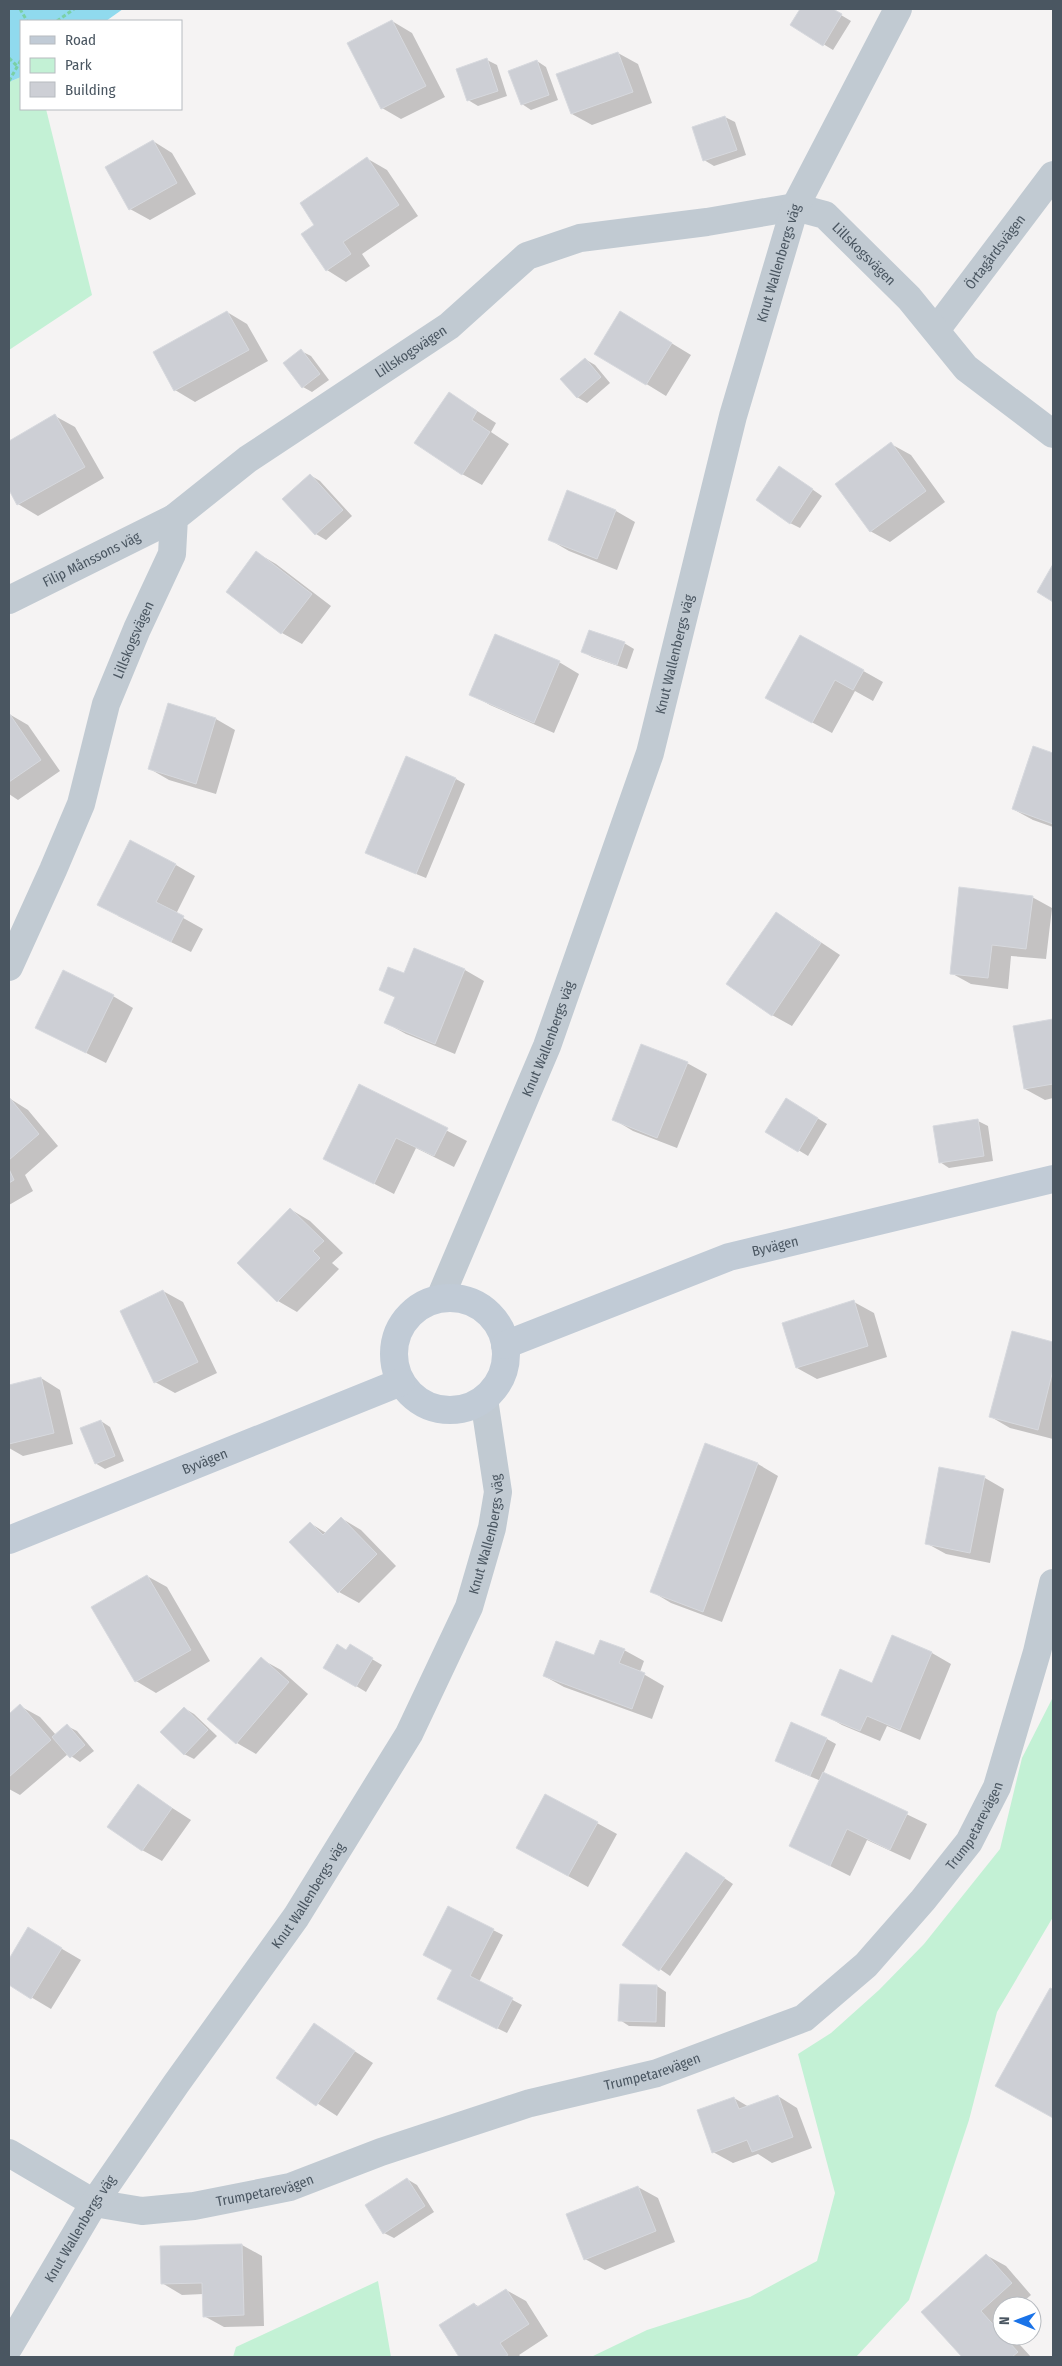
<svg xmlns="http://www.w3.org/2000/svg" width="1062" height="2366" font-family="'Fira Sans Condensed',sans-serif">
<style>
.green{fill:#c3f1d5}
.water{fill:#90daee}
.shadow{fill:#0003}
.building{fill:#cdcfd5;stroke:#d7d9de}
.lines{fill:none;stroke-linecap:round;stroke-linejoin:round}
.path{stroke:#7ad0a6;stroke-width:3;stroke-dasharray:4 2.5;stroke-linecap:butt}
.street{stroke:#c1cad2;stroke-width:28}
.secondary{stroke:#c1cbd6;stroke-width:28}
.labels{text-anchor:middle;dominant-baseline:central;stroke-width:4.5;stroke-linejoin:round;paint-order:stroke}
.street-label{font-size:14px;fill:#4a5661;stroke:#fff}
</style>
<rect width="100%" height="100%" fill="#f5f3f3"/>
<path class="green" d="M21 77V109H46L92 295 9 350V82Z
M1053 1697V1917L997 2012 969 2120 909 2300 856 2357H591L647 2330 750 2297 817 2261 835 2193 798 2054 831 2033 879 1990 924 1944 1000 1849 1022 1758Z
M378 2281 391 2357H233L236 2347Z"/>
<path class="water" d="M9 9H123L106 21H21V77L9 82Z"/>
<path class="shadow" d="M802 9H831L851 21 833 50 792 25Z
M392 21 412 33 445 97 401 119 382 108Z
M618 53 638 64 652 103 592 125 572 114Z
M487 60 497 65 507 96 478 106 468 100Z
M537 61 546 67 558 100 531 110 522 104Z
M725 117 735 122 746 155 714 166 704 160Z
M153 141 172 153 196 194 150 220 130 209Z
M368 159 387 170 418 216 362 254 370 266 346 282 327 270 316 225Z
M227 312 247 324 268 361 195 402 175 390Z
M640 324 691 355 666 396 596 353Z
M301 351 311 356 329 380 312 392 303 387Z
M585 359 595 365 610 383 587 403 577 397Z
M449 393 496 423 491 432 509 444 482 485 462 474Z
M55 416 75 427 104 478 38 516 18 504 9 488V442Z
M891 444 911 455 945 502 890 542 870 531Z
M780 467 822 496 800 528 790 523Z
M310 475 320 481 352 516 326 540 316 534 284 499Z
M568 492 616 511 635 522 617 570 569 551 550 540Z
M257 553 276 564 331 606 302 644 282 633 228 591Z
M801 636 883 682 873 701 855 691 832 733 787 709Z
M624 643 634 649 627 669 592 657 583 652Z
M559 662 579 674 554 733 490 705 471 694Z
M9 714 28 725 60 771 18 800 9 794Z
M216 719 235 730 216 794 169 780 150 769Z
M1034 748 1053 754V827L1033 820 1013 809Z
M456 779 465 784 426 878 377 858Z
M176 865 195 876 176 914 203 929 191 952 118 916Z
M1032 897 1052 908 1046 959 1011 956 1008 989 971 984 951 973Z
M777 913 840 955 792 1026 772 1015Z
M414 950 465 970 484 981 455 1054 406 1034 386 1023 396 998 381 990 404 975Z
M113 996 133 1008 106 1063 37 1028Z
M1053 1020V1098L1045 1100 1025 1089 1014 1027Z
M687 1063 707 1074 677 1148 633 1131 613 1119Z
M360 1086 467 1141 454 1167 416 1148 394 1194 324 1158Z
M9 1098 28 1110 58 1146 25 1175 33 1191 9 1205Z
M796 1105 827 1124 808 1156 767 1131Z
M978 1121 988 1126 993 1161 949 1168 940 1162Z
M290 1209 310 1221 343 1253 332 1263 339 1269 297 1312 278 1301Z
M163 1291 183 1302 217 1373 175 1393 155 1382Z
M854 1302 874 1313 887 1357 817 1379 797 1368Z
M1012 1333 1053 1344V1439L1010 1428 991 1417Z
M41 1378 60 1390 73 1444 23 1456 9 1448V1386Z
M101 1421 110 1427 124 1461 105 1469 95 1463Z
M706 1445 758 1464 778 1476 722 1622 671 1603 651 1591Z
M940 1469 985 1478 1004 1489 990 1563 946 1554 926 1543Z
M341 1518 361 1530 396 1566 359 1603 339 1592 310 1523 326 1533Z
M147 1576 167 1587 210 1661 156 1693 136 1681 93 1607Z
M893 1636 932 1653 951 1664 920 1740 887 1726 880 1741 842 1725 823 1714 873 1684Z
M350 1646 382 1665 366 1692 325 1667 347 1651Z
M624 1650 644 1661 640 1672 664 1686 652 1719 564 1687 544 1676 595 1657Z
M261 1659 281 1670 308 1694 256 1754 237 1743Z
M20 1706 40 1717 56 1735 67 1726 77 1731 94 1751 80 1762 68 1754 20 1795 9 1789V1716Z
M184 1708 194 1714 217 1736 194 1759 184 1754Z
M827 1739 836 1744 823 1774 927 1824 910 1860 867 1840 850 1876 790 1846 821 1781 786 1766Z
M138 1786 191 1820 162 1861 142 1850Z
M546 1795 617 1834 588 1887 537 1859Z
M687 1853 733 1884 670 1976 624 1944Z
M28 1929 81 1960 51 2009 9 1984V1962Z
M493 1930 503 1935 479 1982 522 2005 507 2033 448 2004Z
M657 1986 666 1992 665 2027 629 2026 620 2020Z
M1051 1989 1053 1991V2117L997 2085Z
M314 2025 373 2063 337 2116 278 2078Z
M778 2096 797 2108 812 2148 772 2163 758 2154 733 2163 713 2152 734 2098 749 2107Z
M407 2179 417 2185 434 2212 394 2238 384 2233Z
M638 2187 658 2198 675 2242 605 2270 585 2259Z
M242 2245 262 2256 264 2326 224 2327 204 2316 203 2294 182 2295 162 2283Z
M986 2255 1006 2266 1031 2295 1018 2306H1002V2320L1000 2323 1002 2325V2336H1012L1031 2357H964L923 2312Z
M506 2290 526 2301 548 2336 519 2355 521 2357H461L440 2326 474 2304 480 2307Z"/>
<path class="building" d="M800 9H833L842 14 823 46 790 25Z
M392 20 426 86 381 109 347 43Z
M618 52 633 92 571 114 556 74Z
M487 58 498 91 467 101 456 69Z
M537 60 549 95 521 105 508 71Z
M725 116 737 150 703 161 692 127Z
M153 140 177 183 129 210 105 167Z
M367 157 399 205 343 242 351 254 326 271 301 234 314 225 300 203Z
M227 311 249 350 174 391 153 352Z
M620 311 672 343 646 385 594 354Z
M301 349 320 374 302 388 283 363Z
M585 358 601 377 577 398 560 379Z
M449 392 477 411 472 420 490 432 462 475 414 443Z
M55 414 85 467 17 505 9 490V441Z
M891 442 926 491 870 532 835 484Z
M779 466 813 489 790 524 756 500Z
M310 474 343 510 315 535 282 499Z
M567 490 616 510 597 559 548 540Z
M256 551 312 594 281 634 226 592Z
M1053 564V602L1037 592Z
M589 630 625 642 617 665 581 652Z
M495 634 560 661 534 723 469 695Z
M800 635 864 670 853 690 835 680 812 723 765 698Z
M168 703 216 718 196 784 148 769Z
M9 713 41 760 9 782Z
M1033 746 1053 753V824L1012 809Z
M406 756 456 778 416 874 365 853Z
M130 840 176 864 156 902 184 916 171 942 97 905Z
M959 887 1033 896 1026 949 992 945 988 978 950 974Z
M776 912 821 943 772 1016 726 984Z
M414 948 465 969 435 1044 384 1023 395 997 379 990 388 967 404 973Z
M63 970 114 995 86 1053 35 1028Z
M1053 1019V1084L1024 1089 1013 1026Z
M641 1044 688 1062 657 1138 612 1120Z
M359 1084 448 1128 434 1156 396 1138 374 1184 323 1159Z
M9 1097 39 1134 9 1160Z
M786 1098 818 1118 798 1152 765 1132Z
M978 1119 984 1156 939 1163 933 1126Z
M9 1169 14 1180 9 1183Z
M290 1208 324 1241 313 1251 320 1258 277 1302 237 1263Z
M163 1290 198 1362 154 1383 120 1311Z
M854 1300 868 1346 796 1368 782 1323Z
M1012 1331 1053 1342V1370L1038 1430 989 1417Z
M41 1377 54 1433 9 1444V1385Z
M101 1420 115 1456 95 1464 80 1428Z
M705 1443 758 1463 703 1612 650 1592Z
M939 1467 985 1476 970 1553 925 1544Z
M341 1517 377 1554 338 1593 289 1542 310 1522 323 1535Z
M147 1575 191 1650 135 1682 91 1607Z
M892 1635 932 1652 900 1730 867 1716 860 1731 821 1715 840 1669 872 1683Z
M600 1640 625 1649 619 1663 645 1673 632 1709 543 1676 556 1641 594 1655Z
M337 1644 346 1650 350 1644 373 1658 356 1687 323 1668Z
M261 1657 289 1682 236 1744 207 1719Z
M20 1704 51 1740 9 1777V1714Z
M184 1707 208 1730 184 1755 160 1732Z
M791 1722 827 1738 810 1776 775 1761Z
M67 1724 85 1745 70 1758 52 1737Z
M823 1772 908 1812 890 1850 847 1829 830 1866 789 1846Z
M138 1784 172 1808 142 1851 107 1827Z
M545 1794 598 1822 568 1876 516 1848Z
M686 1852 725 1878 659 1971 622 1945Z
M448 1906 494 1929 470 1976 513 1998 497 2029 437 1999 452 1970 423 1955Z
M28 1927 62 1948 31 1999 9 1985V1959Z
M620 1984 657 1985 656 2022 618 2021Z
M1050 1988 1053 1989V2118L995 2086Z
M314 2023 355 2051 316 2106 276 2078Z
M778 2095 793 2137 752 2152 747 2140 712 2153 697 2110 734 2097 739 2109Z
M407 2178 425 2206 383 2234 365 2205Z
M638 2186 656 2231 584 2260 566 2214Z
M242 2244 244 2315 203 2317 202 2283 161 2284 160 2246Z
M986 2254 1012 2283 981 2311 1018 2352 1012 2357H962L921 2312Z
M506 2289 529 2324 500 2343 508 2355 504 2357H459L439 2325 474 2303 477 2307Z"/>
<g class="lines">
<path class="path" d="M20 9 27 21
M57 21 74 9
M9 58 17 66
M9 81 21 60"/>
<g class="street">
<path id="s1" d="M936 330 1053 175"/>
<path id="s2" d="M9 600 174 518"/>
<path id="s3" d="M9 967 53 870 81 804 106 704 137 629 172 554 174 518 248 459 449 326 527 256 580 238 707 222 795 207 825 215 909 298 966 368 1053 434"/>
<path id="s4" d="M440 1298 547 1046 650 753 733 416 795 207 898 9"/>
<path id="s5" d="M9 2153 94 2203 142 2211 194 2206 290 2187 381 2152 530 2103 657 2073 804 2018 866 1965 923 1900 969 1842 997 1787 1037 1652 1053 1583"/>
<path id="s6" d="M9 2347 94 2203 176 2084 296 1917 409 1734 469 1607 492 1528 498 1492 484 1399"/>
</g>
<g class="secondary">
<circle cx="450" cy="1354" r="56"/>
<path id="s7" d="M505 1345 729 1257 1053 1179"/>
<path id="s8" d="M9 1540 401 1382"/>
</g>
</g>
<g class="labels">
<g class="street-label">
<text stroke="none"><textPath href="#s1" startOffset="98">Örtagårdsvägen</textPath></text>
<text stroke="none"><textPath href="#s3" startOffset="1281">Lillskogsvägen</textPath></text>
<text stroke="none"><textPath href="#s4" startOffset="1091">Knut Wallenbergs väg</textPath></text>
<text stroke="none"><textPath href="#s3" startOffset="771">Lillskogsvägen</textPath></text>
<text stroke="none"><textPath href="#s2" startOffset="92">Filip Månssons väg</textPath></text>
<text stroke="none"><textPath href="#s3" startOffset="351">Lillskogsvägen</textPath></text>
<text stroke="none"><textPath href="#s4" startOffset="686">Knut Wallenbergs väg</textPath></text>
<text stroke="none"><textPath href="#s4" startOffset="281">Knut Wallenbergs väg</textPath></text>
<text stroke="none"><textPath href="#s7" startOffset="288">Byvägen</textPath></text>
<text stroke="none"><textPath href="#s8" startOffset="211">Byvägen</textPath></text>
<text stroke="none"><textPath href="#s6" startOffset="948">Knut Wallenbergs väg</textPath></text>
<text stroke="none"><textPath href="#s5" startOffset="1098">Trumpetarevägen</textPath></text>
<text stroke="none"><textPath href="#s6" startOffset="542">Knut Wallenbergs väg</textPath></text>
<text stroke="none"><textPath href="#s5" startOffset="678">Trumpetarevägen</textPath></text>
<text stroke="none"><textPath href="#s5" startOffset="272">Trumpetarevägen</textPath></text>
<text stroke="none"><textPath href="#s6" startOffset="138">Knut Wallenbergs väg</textPath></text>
</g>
</g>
<rect width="1062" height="2366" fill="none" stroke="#4a5661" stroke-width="20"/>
<rect x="20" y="20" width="162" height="90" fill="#ffffff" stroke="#b7bbc0"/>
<rect x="30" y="36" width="25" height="8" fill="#c1cbd6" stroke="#b7bbc0"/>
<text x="65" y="45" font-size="15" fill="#4a5661">Road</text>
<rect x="30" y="58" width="25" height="15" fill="#c3f1d5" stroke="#b7bbc0"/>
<text x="65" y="70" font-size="15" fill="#4a5661">Park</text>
<rect x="30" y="82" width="25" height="15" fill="#cdcfd5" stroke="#b7bbc0"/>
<text x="65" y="95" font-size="15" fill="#4a5661">Building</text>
<g transform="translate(1017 2321) rotate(271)"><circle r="24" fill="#ffffff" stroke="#b7bbc0"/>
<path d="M0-4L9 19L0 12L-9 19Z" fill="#1a73e8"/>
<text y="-8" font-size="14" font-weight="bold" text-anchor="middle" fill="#4a5661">N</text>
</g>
</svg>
